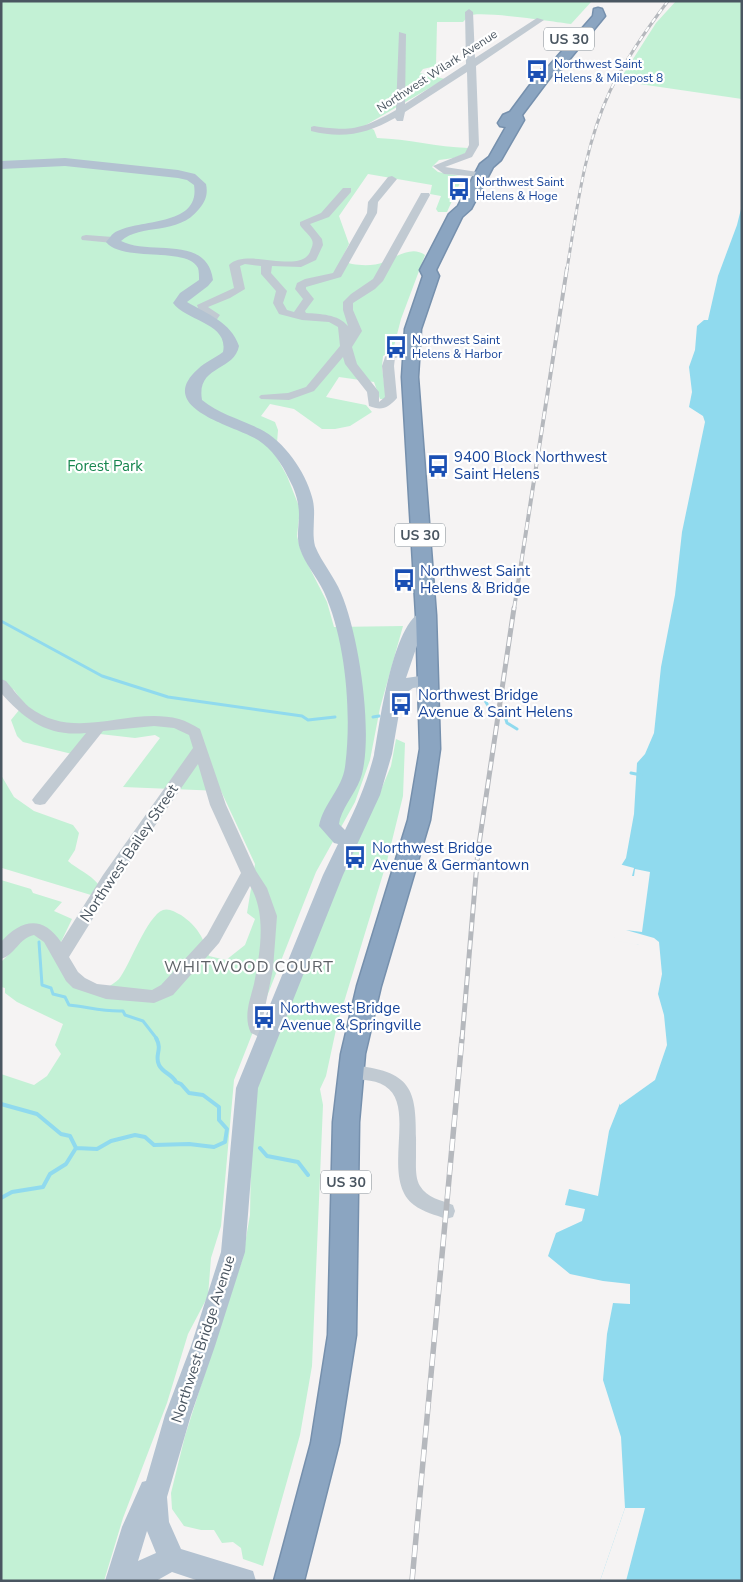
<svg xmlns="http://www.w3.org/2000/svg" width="743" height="1582" font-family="'Nunito Sans',sans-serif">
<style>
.green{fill:#c3f1d5}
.water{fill:#90daee}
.pier{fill:#f5f3f3}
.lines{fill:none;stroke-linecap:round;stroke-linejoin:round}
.stream-far1{stroke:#90daee;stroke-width:3}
.stream{stroke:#90daee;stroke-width:4}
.highway-casing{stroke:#7690ad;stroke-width:3}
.minor{fill:#c1cad2;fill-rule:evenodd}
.major{fill:#b3c2d1;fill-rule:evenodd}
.highway{fill:#8ba5c1;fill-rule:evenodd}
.rail-far3-casing{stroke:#b5b8bd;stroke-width:3}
.rail-far2-casing{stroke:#b5b8bd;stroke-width:4}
.rail-far1-casing{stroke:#b5b8bd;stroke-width:5}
.rail-casing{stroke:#b5b8bd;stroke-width:5.5}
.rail-far3{stroke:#fff;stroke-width:2;stroke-dasharray:5.5;stroke-linecap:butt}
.rail-far2{stroke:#fff;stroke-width:2.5;stroke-dasharray:8;stroke-linecap:butt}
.rail-far1{stroke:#fff;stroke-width:3;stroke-dasharray:9;stroke-linecap:butt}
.rail{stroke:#fff;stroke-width:4;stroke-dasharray:12;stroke-linecap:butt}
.labels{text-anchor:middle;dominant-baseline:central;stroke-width:4.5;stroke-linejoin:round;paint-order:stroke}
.far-transit-label{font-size:12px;fill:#164399;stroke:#fff;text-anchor:start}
.far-street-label{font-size:12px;fill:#4a5661;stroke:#fff}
.shield{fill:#fff;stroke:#808990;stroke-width:1}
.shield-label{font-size:14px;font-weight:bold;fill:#4a5661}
.transit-label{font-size:15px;fill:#164399;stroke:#fff;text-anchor:start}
.park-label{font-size:15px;fill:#17864f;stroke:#fff}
.street-label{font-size:15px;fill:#4a5661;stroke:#fff}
.neighbourhood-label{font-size:16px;letter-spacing:1px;fill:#5f6368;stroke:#fff}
</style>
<rect width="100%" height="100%" fill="#f5f3f3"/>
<path class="green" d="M1 1H592L571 24C555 22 479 10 468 16 468 16 464 21 463 22H437L436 66 423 69 420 73 445 79 366 125 374 130 377 138C408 139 437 147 468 148L466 153 454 158 439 160 432 167 438 172 470 178 466 184 460 183 447 212H438L436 209 441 196 430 194 432 185 368 174 339 216 349 244 341 260C352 266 372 267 384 262 396 257 412 245 425 255L401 319 393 350 383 356 382 367 386 399H380L374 382 339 377 326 397 366 405 372 412 350 426 335 429H322L294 409 270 404 261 416 275 422 278 430 276 456 287 476 300 509 297 536 301 551 327 602 334 627 403 626 380 708 370 760 355 802 316 872 234 1080 221 1226 211 1258 208 1296 188 1334 167 1403 123 1518 104 1581H1V1074L34 1085 47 1076 61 1054 55 1045 63 1024 17 1002 5 993V988L1 987V962L8 955 1 943V880L31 889 33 893 62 902 54 911 72 919 61 942C73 975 72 977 107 988 111 985 116 982 119 979 130 965 147 916 163 910 169 908 175 912 181 915 198 927 203 937 209 956L226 960 245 945 255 919 247 913 255 864 221 791 123 787 160 738 155 735 135 738 91 733 72 754 23 742 17 736 11 720 24 704 14 690 6 686 1 689Z
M676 1H742V99L619 81 656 23Z
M396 739 405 743 403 796 387 861 337 1025 326 1076 320 1089 323 1105 312 1366 300 1435 263 1566 243 1559 241 1548 233 1542 222 1543 214 1530H201L184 1526 172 1509 171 1493 185 1436 227 1303 242 1261 250 1215 252 1107 259 1076 336 876 378 797 391 766Z
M1 775 14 797 34 811 73 825 79 833 75 850 68 861C77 869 90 874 98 884L91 895 2 868Z"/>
<path class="water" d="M742 205V1581H600L625 1508 621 1437 603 1380 607 1334 613 1303 630 1304V1284L603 1281 570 1274 548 1256 556 1233 582 1221 585 1209 565 1205 569 1189 598 1196 609 1131 649 1030 647 950 643 946 614 937 619 869 626 858 634 814 637 763 645 754 654 733 661 667 675 595 682 532 705 422 703 416 689 407 692 392 689 367 695 350 697 326 704 320H708L718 276 737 225Z"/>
<path class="pier" d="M619 864 634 868 632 876H634L635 869 650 872 642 932 626 930 654 938 659 942 662 974 658 994 664 1015 667 1045 655 1080 620 1105V1100L647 1027 643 990 647 972 644 951 639 945 617 941 605 927 613 881Z
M625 1508H645L626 1581H600Z"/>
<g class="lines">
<path class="stream-far1" d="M1 621 102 676 168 697 302 716 308 720 335 717
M484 699 492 712
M504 713 507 723 517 729
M373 717 379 716
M631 773 641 775
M39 942 42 985 51 988 53 994 65 997 69 1005C88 1007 104 1012 123 1011L125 1015 143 1021 157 1039"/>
<path class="stream" d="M1 1104 37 1114 61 1134 70 1136 76 1148
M76 1148 97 1149 111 1141 135 1135 145 1137 154 1145 189 1144 214 1147 225 1142 227 1129 219 1120V1107L203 1095 189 1093 181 1084 176 1082C172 1074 163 1073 159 1065 154 1055 163 1050 156 1038
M260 1148 267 1156 298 1162 308 1175
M1 1198 12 1192 43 1187 50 1174 66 1164 76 1148"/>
<defs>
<path id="highway" d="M598 8 602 9 605 16 559 72 552 75 522 115 524 120 501 160 493 167 471 209 462 217 436 270 439 276 421 329 418 377 436 615 440 749 430 820 381 986 365 1054 359 1122 356 1335 339 1443 304 1581H274L311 1443 328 1335 333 1122 341 1054 357 986 408 820 420 749 416 615 402 377 405 329 423 276 420 270 449 214 458 206 480 164 489 157 506 127 500 126 498 123 503 115 510 112 542 69 549 66 593 16 594 9Z"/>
</defs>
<use href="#highway" class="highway-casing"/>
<path class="minor" d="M469 9 473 12 475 58 537 18 544 20 476 66 479 145 472 157 445 167 484 173V177L444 174 433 166 465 153 469 145 467 72 405 112 403 121H397L395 118C367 134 343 139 311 131V127L314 126C352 132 362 129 396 110L399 32 406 34 405 104 466 64 465 12Z
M392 176 397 179 378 202 377 213 341 277 306 287V289L314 299 305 311 306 313C320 314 338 314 348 326L343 310V302L351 294 373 279 420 195 421 193H429L430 195 383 281 375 289 353 303V310L362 331 352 347 357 364 379 392V402L385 397 382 366 386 354C395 350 409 345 417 352L415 354 395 358 394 366 397 398C388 408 382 411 369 406L367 392 345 364 343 357 314 391 289 400 261 399 259 397 261 395 288 393 306 387 340 346 338 327 329 322 302 320 279 314 273 303 276 291 261 274V266L245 264 240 266 245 289 230 298 208 307 220 315 215 322H207L205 320 208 316 199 311 197 305 234 288 229 265C247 247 299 275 310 252 311 248 314 245 312 240 310 235 303 230 300 225V222L321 213 343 188H351V192L329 217 310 224 322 239 323 245 316 260 301 267 272 266 271 273 287 291 283 303 287 310 294 312 303 299 295 289 297 283 305 279 333 273 367 213 368 202 388 177Z
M86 235 113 237 118 240 113 243 82 240 81 238 82 236Z
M1 679 6 681C13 689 21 700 29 707 76 743 128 706 179 719 186 721 193 725 200 729L226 805 256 871 267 888 277 916 273 969 263 1017 265 1024 274 1029 277 1034 274 1039 268 1041 251 1033C243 1017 250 1000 254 984 260 953 267 914 250 886L219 943 173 995 154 1003 106 999 73 988 66 981 44 942 34 935C19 938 15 955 1 959V942C21 919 43 915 61 942L103 875 193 748 189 735 174 728 154 726 103 731 45 804 40 805 35 804 32 800 35 796 86 733C48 737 25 720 1 693ZM198 764 210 805 241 873 207 935 161 985 152 990 97 984 85 978 78 972 69 957 115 883Z
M350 1065C420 1071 416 1095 416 1156 416 1165 415 1178 420 1186 427 1198 441 1200 453 1205L455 1211 453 1217 446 1219C436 1215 423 1212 414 1205 379 1178 418 1107 385 1086 373 1078 357 1081 344 1077L341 1072 344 1067Z"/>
<path class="major" d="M65 158 178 170 195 174 206 184C208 194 206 201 199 209 178 236 141 223 121 241 150 256 207 234 213 280L208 286 187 302C207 314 231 322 239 346 234 372 196 365 202 400 219 414 240 419 260 429 284 441 305 471 312 497 317 513 311 530 315 546 322 563 334 576 341 593 359 635 373 730 362 774 358 790 345 803 340 819L339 824 345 830C357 806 367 782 374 755 379 730 394 601 432 611L434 615 421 634 406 678 427 675 433 677 436 681 433 685 413 688 402 696 392 754 380 795 343 875 258 1088 245 1252 215 1346 191 1415 167 1497 169 1522 181 1549 253 1571 256 1581H199L172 1572 156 1581H105L122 1527 142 1482 146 1481 165 1415 191 1346 221 1252 236 1088 323 875 338 844 334 843 319 826C323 804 342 789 345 767 352 714 346 641 324 592 317 577 305 564 300 549 296 537 299 527 299 515 299 502 295 490 289 479 282 464 272 449 258 440 237 426 153 409 198 369 205 362 215 358 223 352 229 323 186 321 173 303L180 293 199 280C199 277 199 271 198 268 187 246 123 263 106 242 109 239 111 235 114 233 136 218 201 228 194 185L187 180 178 178 65 166 1 169V161ZM147 1531 156 1553 138 1561Z"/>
<use href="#highway" class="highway"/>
<defs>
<path id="rail-far3" d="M567 269C577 209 584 147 610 91 626 59 646 30 668 1"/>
<path id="rail-far2" d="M514 609 567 268"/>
<path id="rail-far1" d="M462 1039 478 851 514 608"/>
<path id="rail" d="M412 1581 462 1038"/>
</defs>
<use href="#rail-far3" class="rail-far3-casing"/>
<use href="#rail-far2" class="rail-far2-casing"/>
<use href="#rail-far1" class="rail-far1-casing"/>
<use href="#rail" class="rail-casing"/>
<use href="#rail-far3" class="rail-far3"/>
<use href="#rail-far2" class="rail-far2"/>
<use href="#rail-far1" class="rail-far1"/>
<use href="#rail" class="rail"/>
</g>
<defs>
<symbol id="bus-bare" viewBox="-9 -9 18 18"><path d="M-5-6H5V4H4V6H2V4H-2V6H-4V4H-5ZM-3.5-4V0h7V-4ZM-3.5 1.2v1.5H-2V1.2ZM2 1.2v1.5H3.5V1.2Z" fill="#1a4fb4" stroke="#fff" stroke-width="2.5" paint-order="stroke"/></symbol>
</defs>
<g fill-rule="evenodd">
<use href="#bus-bare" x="521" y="55" width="32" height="32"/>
<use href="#bus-bare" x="443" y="173" width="32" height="32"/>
<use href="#bus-bare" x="380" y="331" width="32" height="32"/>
<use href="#bus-bare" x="422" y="450" width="32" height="32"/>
<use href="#bus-bare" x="388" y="564" width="32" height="32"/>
<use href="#bus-bare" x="385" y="688" width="32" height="32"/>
<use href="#bus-bare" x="339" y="841" width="32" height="32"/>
<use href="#bus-bare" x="248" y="1001" width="32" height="32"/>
</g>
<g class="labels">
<g class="far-transit-label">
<text x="554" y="64">Northwest Saint<tspan x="554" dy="14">Helens &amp; Milepost 8</tspan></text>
<text x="476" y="182">Northwest Saint<tspan x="476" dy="14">Helens &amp; Hoge</tspan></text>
<text x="412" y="340">Northwest Saint<tspan x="412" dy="14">Helens &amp; Harbor</tspan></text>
</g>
<g class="far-street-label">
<text transform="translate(437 71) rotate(-33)">Northwest Wilark Avenue</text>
</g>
<g class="shield">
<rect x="544" y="27.5" width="50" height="23" rx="4"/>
<rect x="395" y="523.5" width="50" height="23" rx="4"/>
<rect x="321" y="1170.5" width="50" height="23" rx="4"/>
</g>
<g class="shield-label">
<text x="569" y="39">US 30</text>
<text x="420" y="535">US 30</text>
<text x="346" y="1182">US 30</text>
</g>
<g class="transit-label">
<text x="454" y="457">9400 Block Northwest<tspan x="454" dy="17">Saint Helens</tspan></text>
<text x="420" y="571">Northwest Saint<tspan x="420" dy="17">Helens &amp; Bridge</tspan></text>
<text x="418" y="695">Northwest Bridge<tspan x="418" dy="17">Avenue &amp; Saint Helens</tspan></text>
<text x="372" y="848">Northwest Bridge<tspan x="372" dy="17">Avenue &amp; Germantown</tspan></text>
<text x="280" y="1008">Northwest Bridge<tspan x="280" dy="17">Avenue &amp; Springville</tspan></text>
</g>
<g class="park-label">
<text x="105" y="466">Forest Park</text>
</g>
<g class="street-label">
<text transform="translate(129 853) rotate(-56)">Northwest Bailey Street</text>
<text transform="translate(203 1339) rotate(-72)">Northwest Bridge Avenue</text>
</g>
<g class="neighbourhood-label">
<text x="249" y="967">WHITWOOD COURT</text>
</g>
</g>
<rect width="743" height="1582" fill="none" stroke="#4a5661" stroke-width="5"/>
</svg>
